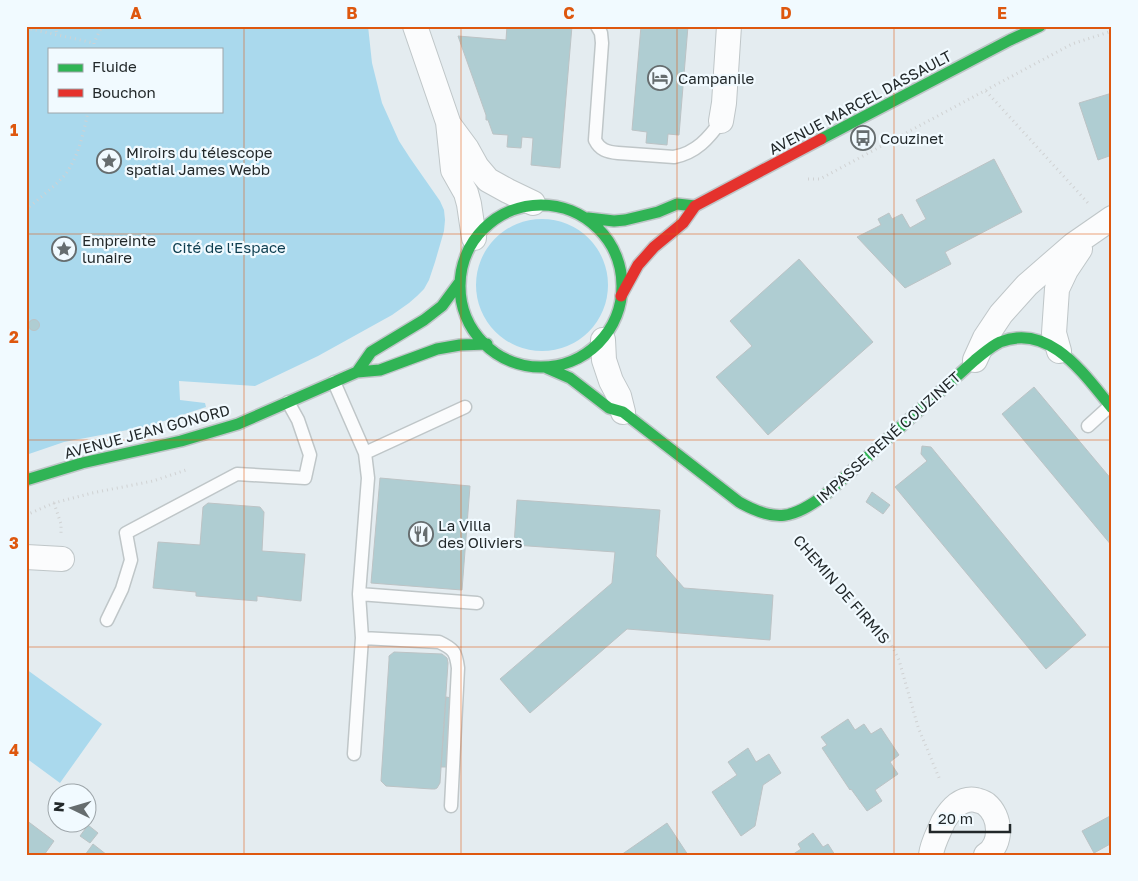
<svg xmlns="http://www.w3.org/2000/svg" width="1138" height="881" font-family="'Golos Text',sans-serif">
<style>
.green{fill:#aad9ed;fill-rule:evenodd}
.building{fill:#afcdd2;stroke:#bcc3c5}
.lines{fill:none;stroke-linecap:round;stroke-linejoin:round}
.lane-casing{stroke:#bfc6c8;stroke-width:15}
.street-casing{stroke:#bfc6c8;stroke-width:26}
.fast-casing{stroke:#bfc6c8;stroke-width:14}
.jam-casing{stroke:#bfc6c8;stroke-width:14}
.path{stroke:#d0d2d3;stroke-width:3;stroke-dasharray:1 4;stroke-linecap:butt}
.lane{stroke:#fbfcfd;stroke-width:12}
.street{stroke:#fbfcfd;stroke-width:24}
.fast{stroke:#30b455;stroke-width:11}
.jam{stroke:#e5322d;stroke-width:11}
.grid{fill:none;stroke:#de570e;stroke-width:1;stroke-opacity:0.55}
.labels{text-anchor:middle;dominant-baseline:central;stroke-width:4.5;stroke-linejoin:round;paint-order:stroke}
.poi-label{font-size:15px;fill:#22282a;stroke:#f1faff;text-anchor:start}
.street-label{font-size:15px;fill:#22282a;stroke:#f1faff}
.park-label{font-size:15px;fill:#0d3e50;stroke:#f1faff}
.neatline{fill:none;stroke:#de570e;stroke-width:2}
.grid-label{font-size:16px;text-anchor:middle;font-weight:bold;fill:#de570e}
</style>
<rect width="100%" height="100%" fill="#e4ecf0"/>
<path class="green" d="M26 26H368L372 63 382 103 399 141 410 158 440 201 444 210 445 220 444 231 435 262 429 280 424 289 417 296 409 303 392 315 318 356 255 386 179 381 180 400 205 403 206 407 149 426 64 442 26 455ZM49 49H221V111H49Z
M476 285a66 66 0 1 1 132 0a66 66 0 1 1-132 0Z
M26 669 102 724 60 783 26 758Z"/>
<path class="building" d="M507 26H572L560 168 531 165 533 138 522 137 521 148 507 147 508 135 493 134 488 120H486V115L458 36 506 40Z
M641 26H688L679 135 668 134 667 145 646 143 647 132 632 130Z
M1112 93V155L1098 160 1079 103Z
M994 159 1022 212 945 252 951 264 905 288 857 237 881 225 878 219 889 213 892 219 902 214 910 228 926 219 916 200Z
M799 259 873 342 768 435 716 377 752 346 730 321Z
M28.5 325a5.5 5.5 0 1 1 11 0a5.5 5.5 0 1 1-11 0Z
M1034 387 1112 480V546L1002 414Z
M922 446 931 447 1086 635 1046 669 895 487 927 461 921 454Z
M380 478 470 486 462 590 371 583Z
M872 492 890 505 883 514 866 502Z
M517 500 660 510 656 556 684 588 773 595 770 640 627 629 530 713 500 679 612 583 615 552 514 545Z
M208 503 260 507 264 512 262 551 305 554 301 601 257 596V601L196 596V592L153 588 158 542 200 545 203 507Z
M394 652 442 654 447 658 448 663 440 783 437 788 435 789H432L386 786 381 781 389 660V656Z
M446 697 452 698 447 767H441Z
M848 719 855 730 864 724 871 734 881 728 899 755 890 762 898 774 875 790 882 801 867 811 851 789 850 790 822 748 827 745 821 737Z
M748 748 756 762 769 754 781 773 763 785 755 826 741 836 712 792 737 775 728 762Z
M1112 815V843L1094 853 1082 831Z
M26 820 54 841 44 855H26Z
M667 823 688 855H621Z
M88 825 98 833 90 843 80 836Z
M813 833 823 847 828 844 835 855H792L801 849 798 844Z
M93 844 107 855H85Z"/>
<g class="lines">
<defs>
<path id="lane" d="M597 26 601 33 602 43 595 140C600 150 607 152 618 153L674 157C696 153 709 138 721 121
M334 382 365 453 368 478 359 594 362 638 354 754
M1088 426 1110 406
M365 453 465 407
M359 594 477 603
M107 620 122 589 131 560 126 533 237 474 305 478 310 455 298 420 288 402
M362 638 439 642C454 649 456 652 458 668L451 806"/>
<path id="street" d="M415 26 448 122 453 170 466 193 469 204 474 238
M721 121 724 103 729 26
M450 126 467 149 477 167 488 180 508 191 533 203
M603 340 604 360 611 381 619 396 623 412
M1059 351 1054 333 1057 289 1066 270 1080 249
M975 360 985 338 1001 314 1027 285 1073 245 1112 218
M26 557 62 559
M931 855C932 844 939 832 943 822 950 810 960 797 976 800 979 801 984 802 986 804 1001 816 1003 844 986 855"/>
<path id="fast" d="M821 139 1010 40 1040 26
M460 286a81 81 0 1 1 162 0a81 81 0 1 1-162 0Z
M588 218 614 221 625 220 658 212 677 204 695 206
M547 368 570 378 609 408 623 412 739 502C776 523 793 519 826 494L975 360C983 354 991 346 1000 342 1050 322 1085 376 1112 408
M357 372 371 352 424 320 442 306 459 283
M26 480 82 463 181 441 238 424 357 372 380 370 437 349 460 345 487 344"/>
<path id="jam" d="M621 296 638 265 654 247 683 223 695 206 821 139"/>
</defs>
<use href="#lane" class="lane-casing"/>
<use href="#street" class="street-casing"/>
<use href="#fast" class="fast-casing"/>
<use href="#jam" class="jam-casing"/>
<path class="path" d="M55 26 57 34
M26 28 94 43
M94 49V43L102 26
M986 91 1088 203
M808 179H820L1072 44 1112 31
M26 210C38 199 53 188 64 176 78 159 84 132 88 111
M54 503 61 524V533
M26 515 54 503 92 493 153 481 186 470
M800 540 832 574 887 636 899 660 918 727 940 780"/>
<use href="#lane" class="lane"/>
<use href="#street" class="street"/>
<use href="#fast" class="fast"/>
<use href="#jam" class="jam"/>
</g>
<path class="grid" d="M244 26V855M461 26V855M677 26V855M894 26V855M26 234H1112M26 440H1112M26 647H1112"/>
<defs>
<symbol id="hotel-ring" viewBox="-11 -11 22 22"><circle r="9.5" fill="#f1faff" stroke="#666d6f" stroke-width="1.5"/><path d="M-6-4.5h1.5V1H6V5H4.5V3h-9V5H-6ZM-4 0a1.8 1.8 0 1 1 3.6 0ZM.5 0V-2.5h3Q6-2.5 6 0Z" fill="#666d6f"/></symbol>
<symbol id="bus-ring" viewBox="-11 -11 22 22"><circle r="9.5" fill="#f1faff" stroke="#666d6f" stroke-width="1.5"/><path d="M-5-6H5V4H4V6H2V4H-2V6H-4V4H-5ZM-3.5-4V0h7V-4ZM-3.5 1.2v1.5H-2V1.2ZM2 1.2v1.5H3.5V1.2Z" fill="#666d6f"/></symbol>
<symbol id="sight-ring" viewBox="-11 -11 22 22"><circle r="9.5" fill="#f1faff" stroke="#666d6f" stroke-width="1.5"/><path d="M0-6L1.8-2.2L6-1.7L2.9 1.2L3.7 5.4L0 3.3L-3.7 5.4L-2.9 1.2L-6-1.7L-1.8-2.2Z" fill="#666d6f"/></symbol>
<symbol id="restaurant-ring" viewBox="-11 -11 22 22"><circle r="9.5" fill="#f1faff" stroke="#666d6f" stroke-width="1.5"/><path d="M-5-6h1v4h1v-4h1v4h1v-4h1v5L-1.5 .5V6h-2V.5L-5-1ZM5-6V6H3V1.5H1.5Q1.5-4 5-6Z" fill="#666d6f"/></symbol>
</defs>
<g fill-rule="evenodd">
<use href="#hotel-ring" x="646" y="64" width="28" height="28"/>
<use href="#bus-ring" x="849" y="124" width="28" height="28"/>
<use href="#sight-ring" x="95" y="147" width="28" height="28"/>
<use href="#sight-ring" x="50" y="235" width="28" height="28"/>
<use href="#restaurant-ring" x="407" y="520" width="28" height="28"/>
</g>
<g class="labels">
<g class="poi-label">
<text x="678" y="78">Campanile</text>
<text x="880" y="138">Couzinet</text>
<text x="126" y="152">Miroirs du télescope<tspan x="126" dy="17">spatial James Webb</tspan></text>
<text x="82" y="240">Empreinte<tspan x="82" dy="17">lunaire</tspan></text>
<text x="438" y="525">La Villa<tspan x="438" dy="17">des Oliviers</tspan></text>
</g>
<g class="street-label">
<text transform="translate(860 102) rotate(-28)">AVENUE MARCEL DASSAULT</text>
<text transform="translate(147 431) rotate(-15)">AVENUE JEAN GONORD</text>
<text transform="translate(888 437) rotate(-42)">IMPASSE RENÉ COUZINET</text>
<text transform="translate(842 589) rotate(49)">CHEMIN DE FIRMIS</text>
</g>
<g class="park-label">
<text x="229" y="247">Cité de l'Espace</text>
</g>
</g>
<rect width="1138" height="881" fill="none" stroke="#f1faff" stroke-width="55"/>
<rect x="48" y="48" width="175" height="65" fill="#f1faff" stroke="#9ea6aa"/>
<rect x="58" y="64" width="25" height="8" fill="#30b455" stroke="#9ea6aa"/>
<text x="92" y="72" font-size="15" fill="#22282a">Fluide</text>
<rect x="58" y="89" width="25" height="8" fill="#e5322d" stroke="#9ea6aa"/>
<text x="92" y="98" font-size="15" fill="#22282a">Bouchon</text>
<g transform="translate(72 808) rotate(275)"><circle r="24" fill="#f1faff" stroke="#9ea6aa"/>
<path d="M0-4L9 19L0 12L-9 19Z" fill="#666d6f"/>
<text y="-8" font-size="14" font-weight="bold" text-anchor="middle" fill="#22282a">N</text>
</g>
<path d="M930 824v8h80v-8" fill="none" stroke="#22282a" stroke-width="2.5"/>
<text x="938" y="824" font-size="15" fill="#22282a" stroke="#f1faff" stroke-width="4" paint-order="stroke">20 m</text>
<rect x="28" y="28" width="1082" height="826" class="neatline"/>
<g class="grid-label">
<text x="136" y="19">A</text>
<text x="352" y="19">B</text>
<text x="569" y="19">C</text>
<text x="786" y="19">D</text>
<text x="1002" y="19">E</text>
<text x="14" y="136">1</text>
<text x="14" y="343">2</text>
<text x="14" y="549">3</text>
<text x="14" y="756">4</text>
</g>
</svg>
